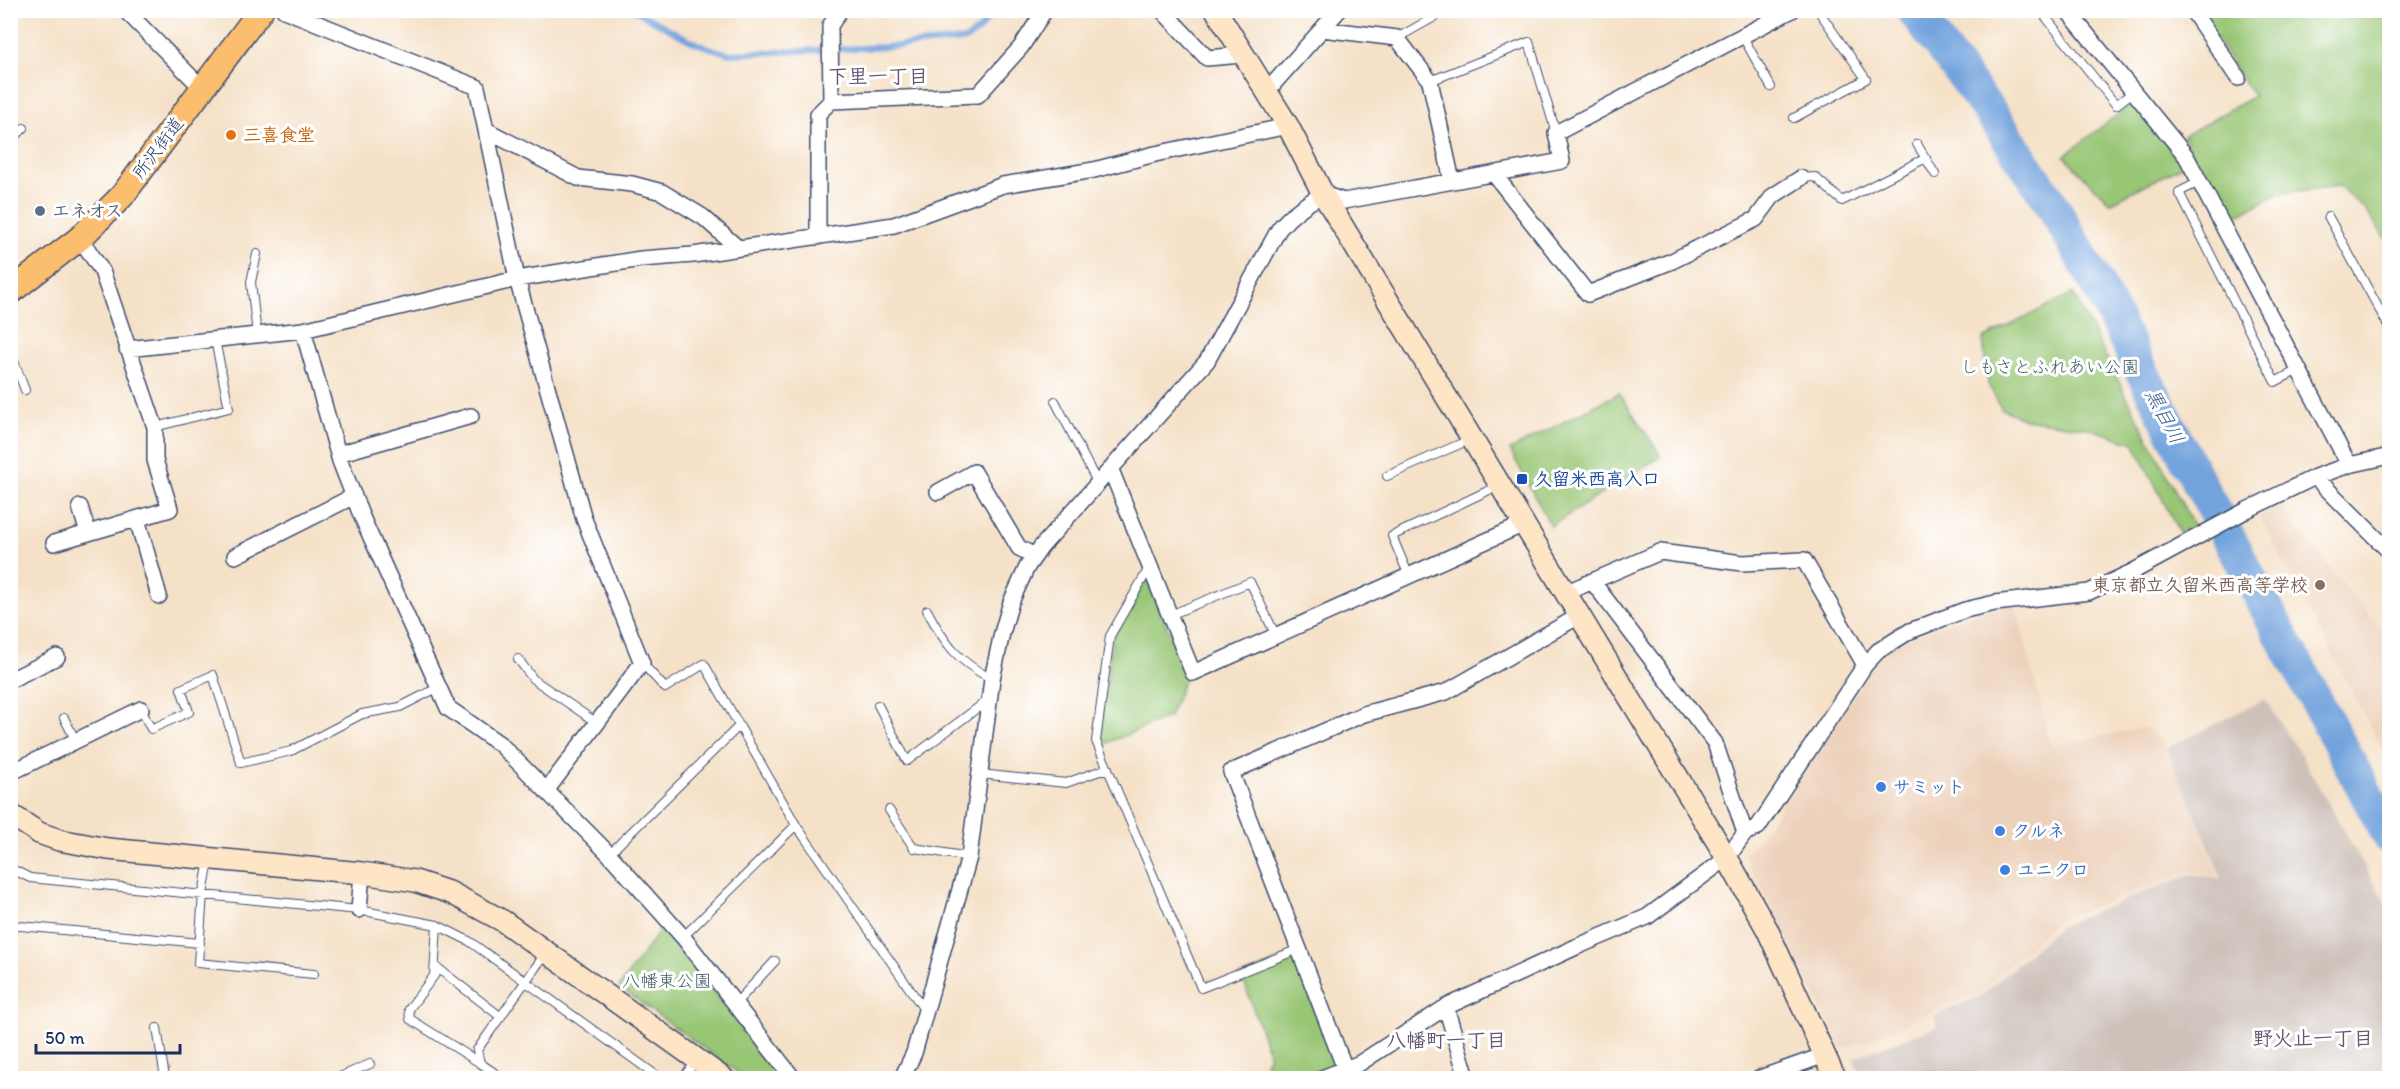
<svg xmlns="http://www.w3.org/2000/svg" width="2400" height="1089" font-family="Itim,'Klee One',sans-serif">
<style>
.built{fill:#edd2bb}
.industrial{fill:#cec1ba}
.green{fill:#98c674;stroke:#5a7a69;stroke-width:1.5}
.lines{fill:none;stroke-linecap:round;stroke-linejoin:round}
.stream{stroke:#72a3dd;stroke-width:6}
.river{stroke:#72a3dd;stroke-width:34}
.lane-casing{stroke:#3c4a6e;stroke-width:10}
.street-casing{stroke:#3c4a6e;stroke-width:18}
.secondary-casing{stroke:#3c4a6e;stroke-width:24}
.primary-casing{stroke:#3c4a6e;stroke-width:27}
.lane{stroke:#fff;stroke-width:8}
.street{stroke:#fff;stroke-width:15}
.secondary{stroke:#fde5c5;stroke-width:21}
.primary{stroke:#fbbd6e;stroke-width:24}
.food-dot{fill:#e8710a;stroke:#fff;stroke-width:2}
.service-dot{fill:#5c6f8a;stroke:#fff;stroke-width:2}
.transit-dot{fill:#1a4fb4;stroke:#fff;stroke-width:2}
.education-dot{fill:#8d6e63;stroke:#fff;stroke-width:2}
.shop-dot{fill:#3f7fe0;stroke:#fff;stroke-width:2}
.labels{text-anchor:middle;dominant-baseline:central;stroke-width:6;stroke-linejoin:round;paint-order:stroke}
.food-label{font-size:18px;font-weight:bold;fill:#c56008;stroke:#fff;text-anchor:start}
.street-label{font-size:18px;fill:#1b2f5e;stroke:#fff}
.service-label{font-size:18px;font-weight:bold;fill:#4e5e75;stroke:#fff;text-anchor:start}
.park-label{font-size:18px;fill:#405c65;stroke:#fff}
.transit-label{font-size:18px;font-weight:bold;fill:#164399;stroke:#fff;text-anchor:start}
.education-label{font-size:18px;font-weight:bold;fill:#785e54;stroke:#fff;text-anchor:end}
.shop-label{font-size:18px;font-weight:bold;fill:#366cbe;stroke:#fff;text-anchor:start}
.neighbourhood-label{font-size:20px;font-weight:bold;fill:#62556f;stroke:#fff}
.water-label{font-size:20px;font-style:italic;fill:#3e5d91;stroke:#fff}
</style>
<rect width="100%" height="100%" fill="#fff"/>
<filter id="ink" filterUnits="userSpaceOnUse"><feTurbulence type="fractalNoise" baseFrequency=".0167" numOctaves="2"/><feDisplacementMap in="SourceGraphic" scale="12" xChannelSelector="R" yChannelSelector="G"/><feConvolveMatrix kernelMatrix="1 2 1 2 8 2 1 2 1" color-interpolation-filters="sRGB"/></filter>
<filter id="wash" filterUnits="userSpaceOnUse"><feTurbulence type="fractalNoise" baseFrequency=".008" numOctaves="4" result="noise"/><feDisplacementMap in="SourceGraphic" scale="24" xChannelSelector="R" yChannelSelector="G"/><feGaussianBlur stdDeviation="1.35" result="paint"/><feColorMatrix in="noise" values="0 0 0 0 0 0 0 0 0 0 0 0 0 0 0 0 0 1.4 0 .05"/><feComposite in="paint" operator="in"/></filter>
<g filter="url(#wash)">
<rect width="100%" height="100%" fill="#f5e1c7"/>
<path class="built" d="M2281 503 2299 531 2389 638V762L2259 516Z
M2015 602 2051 746 2147 727 2167 748 2218 876 2191 871 2059 919 1978 994 1842 1050 1744 854 1761 836 1841 716 1883 648 1968 615Z"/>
<path class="industrial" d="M2265 699 2299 752 2389 909V1078H1862L1853 1058 1937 1026 1934 1016 1982 995 2060 926 2191 874 2222 879 2167 748Z"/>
<path class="green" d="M2315 10 2389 16V243L2366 211 2339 186 2280 193 2226 221 2183 136 2254 96 2197 11Z
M2134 102 2184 165 2110 203 2064 156Z
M2073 293 2194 527 2180 534 2134 443 2088 428 2024 419 2002 409 1988 384 1983 339Z
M1619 393 1661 456 1551 526 1510 450Z
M1147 576 1186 675 1169 717 1102 745 1099 739 1113 637Z
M664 924 788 1078H745L619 987Z
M1295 954 1336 1065 1301 1078H1259L1269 1054 1242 976Z"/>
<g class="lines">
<path class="stream" d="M634 10 695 43 729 54 884 47 965 40 979 30 995 10"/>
<path class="river" d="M1913 10 1993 116 2050 201 2101 291 2188 462 2390 838"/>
</g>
</g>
<g filter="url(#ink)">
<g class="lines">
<defs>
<path id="lane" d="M2040 10 2116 105 2133 92
M1743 37 1771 87
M1397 38 1447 10
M1430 81 1529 42 1556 133
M1794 118 1866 79 1818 10
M10 141 24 128
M1917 144 1935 174
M1801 178 1815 177 1842 201 1926 158
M2199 182 2179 192 2275 382 2298 370
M2328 216 2390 329
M257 335 251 282 257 254
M10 351 25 390
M1055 401 1098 484
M155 427 229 408 215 340
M1387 476 1469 440
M1149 568 1110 636 1096 741 1201 988 1299 949
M1409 576 1392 536 1498 486
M927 610C945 644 957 661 992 679
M1170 615 1250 582 1276 636
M518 659 533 679 597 723
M642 663 665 688 704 664 796 825 925 1011
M878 705 907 761 988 700
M141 709 151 729 189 712 181 689 213 675 241 763 291 751 362 714 400 707 439 687
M64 718 76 741
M980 774 1066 783 1108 768
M889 810 914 848 969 857
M609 854 739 726
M209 860 203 894 198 963 314 974
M10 868 30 878 359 910 437 925 469 941 660 1078
M10 925 200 943
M10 937 13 927
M683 937 796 825
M434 975 437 925
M735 1004 775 961
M157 1028 165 1078
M480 1063 410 1019 409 1009 439 969 501 1017
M337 1078 370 1064
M502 1078 480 1063 477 1050 545 954
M683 1078 696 1061"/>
<path id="street" d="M125 10 203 89
M284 10 477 87 517 279 584 519 642 663 546 791
M1162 10 1207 58 1242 55
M2067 10 2186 156 2349 465
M2192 10 2238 78
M1322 29 1397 38 1430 81 1452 181
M1267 91 1339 10
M831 101 830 26 840 10
M486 130 578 178 632 184 662 192 703 217 738 248
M1494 174 1588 294 1672 261 1756 219 1773 196 1801 178
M818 237V114L831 101 978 95 1021 47 1045 10
M303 330 340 461 361 515 448 708 501 745 609 854 683 937 793 1078
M127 349 303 330 517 279 641 259 693 255 894 225 1003 185 1094 170 1155 154 1288 126
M338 454 471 416
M1111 470 1193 673 1524 524
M2315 477 2390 552
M938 492 974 472 1019 548 1035 556
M80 507 88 533
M137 519 159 596
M54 543 170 509 155 460V427L102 271 80 238
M235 556 354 496
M1592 581 1715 743 1745 833
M1565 593 1660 552 1742 563 1804 560 1865 665
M10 680 57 657
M10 773 141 709
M359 910 362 873
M1446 1007 1467 1078
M1345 1069 1231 772 1364 714 1446 692 1579 616
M902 1078 914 1053 969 857 992 679 1002 633 1011 602 1027 567 1041 547 1207 361 1279 229C1292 213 1306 204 1323 194L1344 201 1562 161 1556 133 1792 10
M1322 1078 1360 1063 1446 1007 1576 947 1647 917 1727 858 1745 833 1758 827 1865 665 1878 651 1910 631 1965 610 1995 603 2089 592 2132 572 2247 510 2315 477 2349 465 2390 456
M1760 1078 1825 1055"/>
<path id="secondary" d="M1216 10 1288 126 1323 194 1727 858 1767 929 1835 1078
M10 814 39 833 59 840 108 849 362 873 415 881 451 893 503 921 723 1078"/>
<path id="primary" d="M10 292 80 238 122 196 261 10"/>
</defs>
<use href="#lane" class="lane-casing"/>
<use href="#street" class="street-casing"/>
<use href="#secondary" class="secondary-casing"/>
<use href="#primary" class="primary-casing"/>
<use href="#lane" class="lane"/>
<use href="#street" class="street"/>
<use href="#secondary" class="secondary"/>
<use href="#primary" class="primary"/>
</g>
</g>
<circle class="food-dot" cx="231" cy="135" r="6"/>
<circle class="service-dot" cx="40" cy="211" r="6"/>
<rect class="transit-dot" x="1516" y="473" width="12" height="12" rx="3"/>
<circle class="education-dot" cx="2320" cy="585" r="6"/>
<g class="shop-dot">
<circle cx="1881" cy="787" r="6"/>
<circle cx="2000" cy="831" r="6"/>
<circle cx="2005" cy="870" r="6"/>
</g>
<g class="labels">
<g class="food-label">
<text x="243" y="135">三喜食堂</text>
</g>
<g class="street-label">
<text transform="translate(158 148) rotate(-53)">所沢街道</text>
</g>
<g class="service-label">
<text x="52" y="211">エネオス</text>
</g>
<g class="park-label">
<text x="2050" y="367">しもさとふれあい公園</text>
<text x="667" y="981">八幡東公園</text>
</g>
<g class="transit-label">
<text x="1534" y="479">久留米西高入口</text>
</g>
<g class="education-label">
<text x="2308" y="585">東京都立久留米西高等学校</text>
</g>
<g class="shop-label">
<text x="1893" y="787">サミット</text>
<text x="2012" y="831">クルネ</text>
<text x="2017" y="870">ユニクロ</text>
</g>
<g class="neighbourhood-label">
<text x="878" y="76">下里一丁目</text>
<text x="2313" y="1038">野火止一丁目</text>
<text x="1446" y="1040">八幡町一丁目</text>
</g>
<g class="water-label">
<text transform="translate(2165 416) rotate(62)">黒目川</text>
</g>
</g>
<rect width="2400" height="1089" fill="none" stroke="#fff" stroke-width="36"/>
<path d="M36 1044v9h144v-9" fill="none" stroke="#1b2f5e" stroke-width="3"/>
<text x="45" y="1044" font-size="18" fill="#1b2f5e" stroke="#ffffff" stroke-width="4.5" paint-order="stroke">50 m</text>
</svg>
